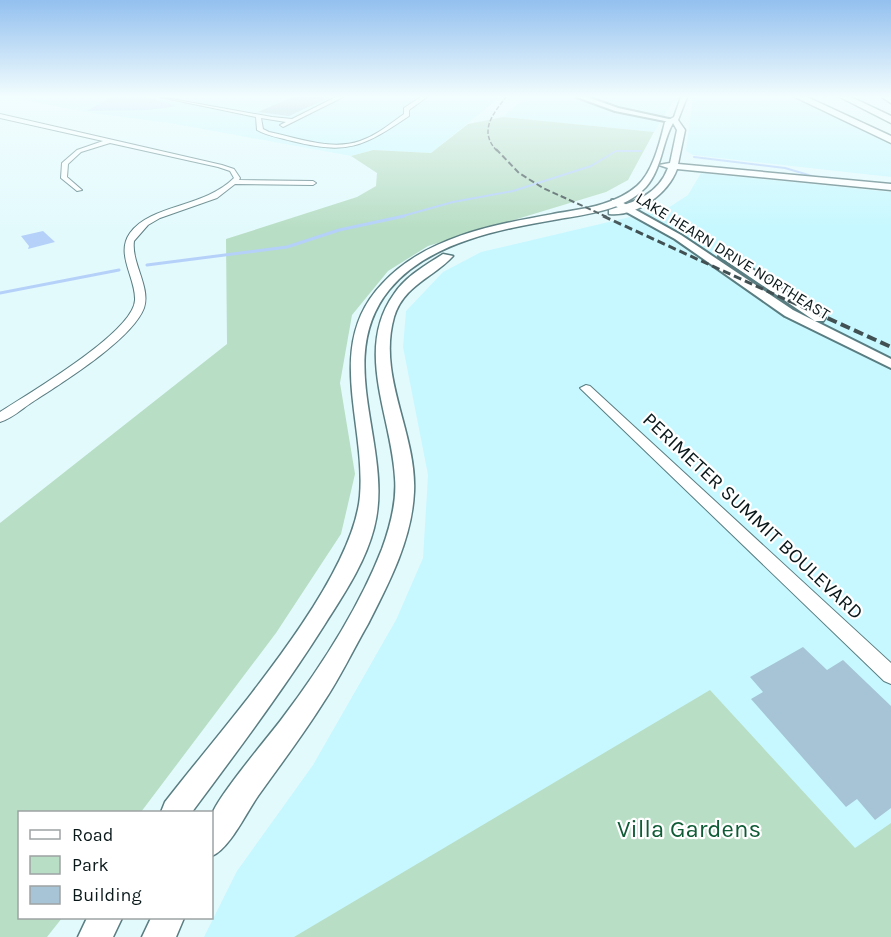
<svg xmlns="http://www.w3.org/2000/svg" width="891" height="937" font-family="Karla,sans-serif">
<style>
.built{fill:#c7f8ff}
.green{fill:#b8dec5}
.water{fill:#b5d1f9}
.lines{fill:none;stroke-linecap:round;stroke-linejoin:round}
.stream-far1{stroke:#b5d1f9;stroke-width:2}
.stream{stroke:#b5d1f9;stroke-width:3}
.building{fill:#a6c4d5}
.minor-casing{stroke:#597d81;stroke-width:2}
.tertiary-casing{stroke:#597d81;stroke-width:4}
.secondary-casing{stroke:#597d81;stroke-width:3}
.motorway-casing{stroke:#597d81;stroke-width:3}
.minor{fill:#fff;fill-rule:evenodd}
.tertiary{fill:#fff;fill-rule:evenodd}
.secondary{fill:#fff;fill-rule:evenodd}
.motorway{fill:#fff;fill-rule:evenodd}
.rail-far3{stroke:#415153;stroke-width:1.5;stroke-dasharray:4.5 2;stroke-linecap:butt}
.rail-far2{stroke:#415153;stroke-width:2;stroke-dasharray:6 3;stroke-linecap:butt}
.rail-far1{stroke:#415153;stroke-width:3;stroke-dasharray:8 4;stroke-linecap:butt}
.rail{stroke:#415153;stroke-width:4;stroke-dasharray:10 4.5;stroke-linecap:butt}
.labels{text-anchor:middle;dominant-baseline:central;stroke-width:4.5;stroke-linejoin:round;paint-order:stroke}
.far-street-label{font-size:16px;fill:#0a181a;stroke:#fff}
.street-label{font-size:20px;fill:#0a181a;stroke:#fff}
.near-park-label{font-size:24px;fill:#0f5b36;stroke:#fff}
</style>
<rect width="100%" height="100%" fill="#e3fafd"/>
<path class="built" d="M6 97H500L431 153 373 150 351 156 170 123 98 114Z
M526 97H676L654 132 503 117Z
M693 97H806L891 140V177L693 155 686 151Z
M701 173 891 192V937H204L237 871 313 765 396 620 423 558 428 475 403 347 406 311 443 272 481 252 668 208 688 195Z"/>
<path class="green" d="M503 117 654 132 628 180 606 192 428 246 388 271 352 315 340 383 355 474 341 534 276 633 141 812H20V918H62L47 937H0V523L227 344 226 239 357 197 376 186 377 173 351 156 373 150 431 153 468 124Z
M710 690 855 848 891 823V937H294Z"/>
<path class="water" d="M111 97H147L176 106 149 110 87 111Z
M43 231 55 242 28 249 29 246 21 236Z"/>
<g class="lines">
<path class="stream-far1" d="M694 157 785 168 822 179
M399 217 453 202 513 191 591 166 616 151H641"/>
<path class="stream" d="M147 265 287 247 339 230 404 216
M0 293 119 270"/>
</g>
<path class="building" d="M293 97H330L289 116 258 112Z
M803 647 827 670 843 660 891 706V808L875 820 857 799 846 807 751 699 763 692 750 677Z"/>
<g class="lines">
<defs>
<path id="minor" d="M160 97 272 117 292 119 336 97H343L283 127 280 125 286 122 261 118 263 129 269 132C298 138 331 151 360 141 377 135 390 124 404 114V108L421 97H427L409 110V116C363 147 348 155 292 141 281 138 267 136 257 130L256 117Z
M0 114 222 165 234 169 240 178 239 180 313 181 316 183 313 185 235 184 217 198 160 218 148 225 134 241C131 263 151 287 144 308 132 340 60 384 31 403 22 409 11 419 0 422V412C28 394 134 332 135 300 136 278 115 254 130 233 151 204 204 208 234 178L230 171 218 167 110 143 81 152 68 164 67 177 82 190 77 191 61 178 62 163 77 150 103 141 0 118Z
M586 385 590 386 891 663V684L884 681 582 390 580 388Z"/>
<path id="tertiary" d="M587 97 618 108 678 121 675 123 615 111 577 97Z
M612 200H618L681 235 793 310 891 359V368L785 316 675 239 612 204Z
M719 252H727L825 318 823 321H815L719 256Z"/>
<path id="secondary" d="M681 97H687L678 120 685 130 678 164 891 184V190L677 169C668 194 636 217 609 214V210C634 202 658 195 668 168L659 165 670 163 677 130 673 123C662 142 662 169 646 187 625 210 588 214 559 219 501 229 428 242 389 290 332 361 395 449 374 528 365 563 344 594 325 624 284 689 238 750 192 812H161L165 802C221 729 352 585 360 496 366 423 324 345 382 284 425 237 493 225 553 214 581 209 614 206 637 186 653 172 660 142 665 122L674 117Z
M443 254 453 256C433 278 404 285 394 317 377 377 417 433 414 492 412 539 389 583 368 624 353 650 340 678 323 703 303 735 280 765 258 796 246 813 230 848 212 856 211 845 209 827 212 815 215 800 268 737 281 720 319 670 359 608 382 549 390 527 397 502 395 478 392 417 354 350 394 294 406 276 426 265 443 254Z
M87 918H122L113 937H78Z
M151 918H184L176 937H142Z"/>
<path id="motorway" d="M795 97H807L891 136V143Z
M840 97H851L891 116V123Z
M882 97H891V103Z"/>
</defs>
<use href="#minor" class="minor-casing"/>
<use href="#tertiary" class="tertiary-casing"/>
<use href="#secondary" class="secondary-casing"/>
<use href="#motorway" class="motorway-casing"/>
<use href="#minor" class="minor"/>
<use href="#tertiary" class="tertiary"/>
<use href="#secondary" class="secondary"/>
<use href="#motorway" class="motorway"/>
<path class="rail-far3" d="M497 151C478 131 493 114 506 97"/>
<path class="rail-far2" d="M496 149 519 173 543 188 607 217"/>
<path class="rail-far1" d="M603 216 791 302"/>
<path class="rail" d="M788 300 891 347"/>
</g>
<linearGradient id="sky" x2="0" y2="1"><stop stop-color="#93c0ef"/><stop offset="0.42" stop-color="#f2fdfe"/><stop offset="1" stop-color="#f2fdfe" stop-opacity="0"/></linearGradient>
<rect width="891" height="229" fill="url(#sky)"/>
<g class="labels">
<g class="far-street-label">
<text transform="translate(733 256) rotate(32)">LAKE HEARN DRIVE NORTHEAST</text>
</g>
<g class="street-label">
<text transform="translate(753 516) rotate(43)">PERIMETER SUMMIT BOULEVARD</text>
</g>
<g class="near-park-label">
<text x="689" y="829">Villa Gardens</text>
</g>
</g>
<rect x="18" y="811" width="195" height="108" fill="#ffffff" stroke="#9da3a3" stroke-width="1.5"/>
<rect x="30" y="830" width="30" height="9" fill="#ffffff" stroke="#9da3a3" stroke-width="1.5"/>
<text x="72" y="841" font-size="18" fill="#0a181a">Road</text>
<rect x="30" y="856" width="30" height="18" fill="#b8dec5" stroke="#9da3a3" stroke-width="1.5"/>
<text x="72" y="871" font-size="18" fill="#0a181a">Park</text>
<rect x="30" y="886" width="30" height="18" fill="#a6c4d5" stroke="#9da3a3" stroke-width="1.5"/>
<text x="72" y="901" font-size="18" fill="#0a181a">Building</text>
</svg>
